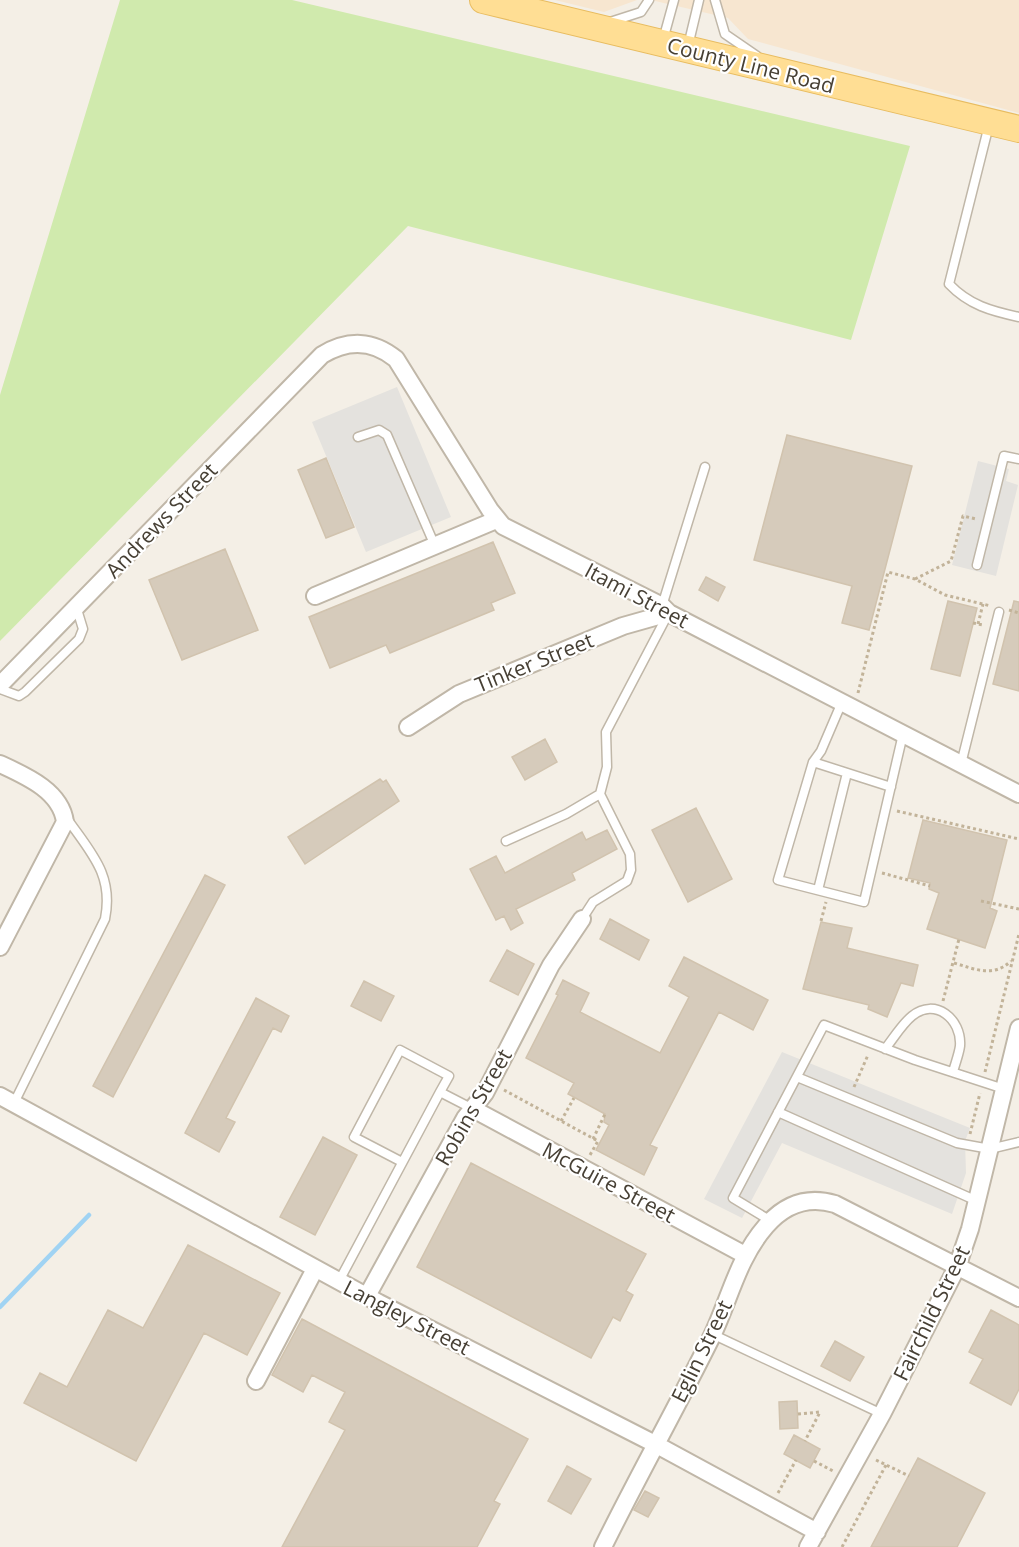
<svg xmlns="http://www.w3.org/2000/svg" width="1019" height="1547" font-family="'Open Sans',sans-serif">
<style>
.commercial{fill:#f7e6d0}
.green{fill:#d0eaad}
.parking{fill:#e4e2de}
.lines{fill:none;stroke-linecap:round;stroke-linejoin:round}
.stream{stroke:#a0d3f3;stroke-width:4.5}
.building{fill:#d6cbbb;stroke:#d1c3ae;stroke-width:1.5}
.service-casing{stroke:#c0b7a8;stroke-width:11}
.minor-casing{stroke:#c0b7a8;stroke-width:20}
.primary-casing{stroke:#e8bc60;stroke-width:28}
.path{stroke:#c2b399;stroke-width:3;stroke-dasharray:3 3;stroke-linecap:butt}
.service{stroke:#fff;stroke-width:8}
.minor{stroke:#fff;stroke-width:16}
.primary{stroke:#ffde94;stroke-width:26}
.labels{text-anchor:middle;dominant-baseline:central;stroke-width:4.5;stroke-linejoin:round;paint-order:stroke}
.street-label{font-size:21px;fill:#474035;stroke:#fff}
</style>
<rect width="100%" height="100%" fill="#f4efe6"/>
<path class="commercial" d="M555 0H637L604 12Z
M651 0H1019V113L748 39 728 18Z"/>
<path class="green" d="M120 0H292L910 146 851 340 408 226 0 641V395Z"/>
<path class="parking" d="M397 387 451 517 366 552 312 422Z
M978 461 1009 469 1006 481 1018 485 996 576 952 565Z
M782 1052 970 1128 965 1141 966 1173 952 1214 782 1143 742 1218 704 1199Z"/>
<g class="lines">
<path class="stream" d="M0 1307 89 1215"/>
</g>
<path class="building" d="M787 435 912 466 869 630 842 623 852 586 754 560Z
M326 458 354 527 326 538 298 470Z
M493 542 515 593 491 603 494 610 390 653 386 645 330 668 309 617Z
M225 549 258 630 182 660 149 580Z
M706 577 725 587 718 601 699 590Z
M948 601 977 608 960 676 931 669Z
M1014 601 1019 602V691L993 684Z
M545 739 557 762 525 780 512 757Z
M380 779 383 782 386 780 399 801 305 864 288 837Z
M696 808 732 879 688 902 652 830Z
M923 820 1007 840 990 908 997 911 985 948 927 929 939 893 929 889 930 883 908 878Z
M607 830 617 849 572 873 575 880 516 909 523 923 511 930 504 916 496 920 470 869 496 856 505 873 582 832 586 840Z
M205 875 225 885 113 1097 93 1086Z
M610 919 649 940 639 960 600 939Z
M821 922 852 928 847 948 918 965 913 986 901 983 887 1017 868 1009 869 1005 803 989Z
M507 950 534 964 518 995 490 981Z
M684 957 768 1000 753 1030 719 1012 650 1145 657 1148 644 1175 596 1150 609 1125 604 1122 605 1114 568 1094 574 1083 526 1058 558 995 556 994 563 980 589 993 580 1012 660 1053 689 997 669 986Z
M364 981 394 996 381 1021 351 1006Z
M256 998 289 1016 281 1032 273 1028 226 1118 235 1122 219 1152 185 1133Z
M323 1137 357 1155 315 1235 280 1217Z
M471 1163 646 1254 626 1291 633 1295 620 1321 613 1317 591 1358 417 1267Z
M188 1245 280 1293 247 1355 204 1333 136 1461 24 1403 40 1373 67 1387 108 1310 143 1328Z
M991 1310 1019 1325V1389L1011 1405 970 1383 983 1359 969 1352Z
M302 1319 528 1439 494 1501 500 1504 477 1547H282L345 1430 329 1422 345 1392 312 1375 303 1392 272 1375Z
M835 1341 864 1357 850 1381 821 1366Z
M797 1401 798 1428 780 1429 779 1402Z
M794 1435 820 1449 810 1468 784 1454Z
M918 1458 985 1493 957 1547H871Z
M567 1466 591 1479 571 1514 548 1501Z
M645 1491 659 1498 648 1517 634 1510Z"/>
<g class="lines">
<defs>
<path id="service" d="M715 0 725 34 757 56
M610 22 641 12 649 0
M663 40 674 0
M688 46 699 0
M989 125 949 284C969 305 991 311 1019 317
M358 437 379 430 387 435 435 546
M977 565 1004 456 1019 459
M662 606 705 467
M0 689 19 696 25 692 79 639 83 629 76 606
M842 702 821 751 813 762 778 880 864 902 903 734
M813 762 891 787
M961 764 999 612
M506 841 566 814 600 794
M818 890 847 773
M582 919 593 902 627 881 631 870 630 854 600 794 607 767 606 732 667 616
M885 1049C893 1039 902 1024 912 1016 935 997 962 1019 960 1046 959 1054 955 1064 953 1072
M797 1077 957 1143 990 1149 1019 1142
M440 1092 473 1109
M14 1103 105 919C114 874 90 852 66 817
M778 1112 977 1201
M771 1221 733 1198 824 1025 915 1060 1004 1089
M339 1281 440 1092 449 1076 400 1050 354 1137 402 1162
M712 1334 882 1414"/>
<path id="minor" d="M315 596 496 520
M0 685 322 355C348 339 373 340 396 359L490 510 503 526 662 606 669 613 1019 794
M408 727 459 694 623 626 669 613
M0 764C26 776 61 791 65 822L0 947
M0 1096 379 1303 655 1444 817 1532
M473 1109 745 1255
M367 1296 465 1118 485 1093 551 965 582 919
M256 1381 315 1269
M603 1547C638 1476 677 1407 712 1336 730 1298 738 1258 766 1226 785 1204 808 1196 835 1204L1019 1298
M808 1547 882 1414 957 1267 970 1229 1019 1028"/>
<path id="primary" d="M483 0 1019 129"/>
</defs>
<use href="#service" class="service-casing"/>
<use href="#minor" class="minor-casing"/>
<use href="#primary" class="primary-casing"/>
<path class="path" d="M915 579 951 561 963 516 976 519
M1009 610 1019 613
M973 623 983 625
M978 624 983 604
M858 693 888 572 915 579 945 595 991 606
M897 811 1019 839
M882 873 930 886
M981 901 1019 909
M821 921 826 902
M954 963C975 969 993 978 1011 961
M943 1001 959 939
M985 1072 1019 934
M854 1087 868 1055
M504 1090 598 1141 590 1155
M561 1121 574 1098
M970 1134 980 1093
M593 1139 605 1114
M798 1414 820 1412 805 1441
M876 1460 909 1476
M814 1461 833 1471
M778 1493 796 1460
M842 1547 886 1465"/>
<use href="#service" class="service"/>
<use href="#minor" class="minor"/>
<use href="#primary" class="primary"/>
</g>
<g class="labels">
<g class="street-label">
<text transform="translate(751 65) rotate(14)">County Line Road</text>
<text transform="translate(161 520) rotate(-46)">Andrews Street</text>
<text transform="translate(637 595) rotate(28)">Itami Street</text>
<text transform="translate(534 662) rotate(-22)">Tinker Street</text>
<text transform="translate(473 1107) rotate(-60)">Robins Street</text>
<text transform="translate(609 1182) rotate(28)">McGuire Street</text>
<text transform="translate(931 1313) rotate(-64)">Fairchild Street</text>
<text transform="translate(407 1317) rotate(27)">Langley Street</text>
<text transform="translate(701 1351) rotate(-64)">Eglin Street</text>
</g>
</g>
</svg>
